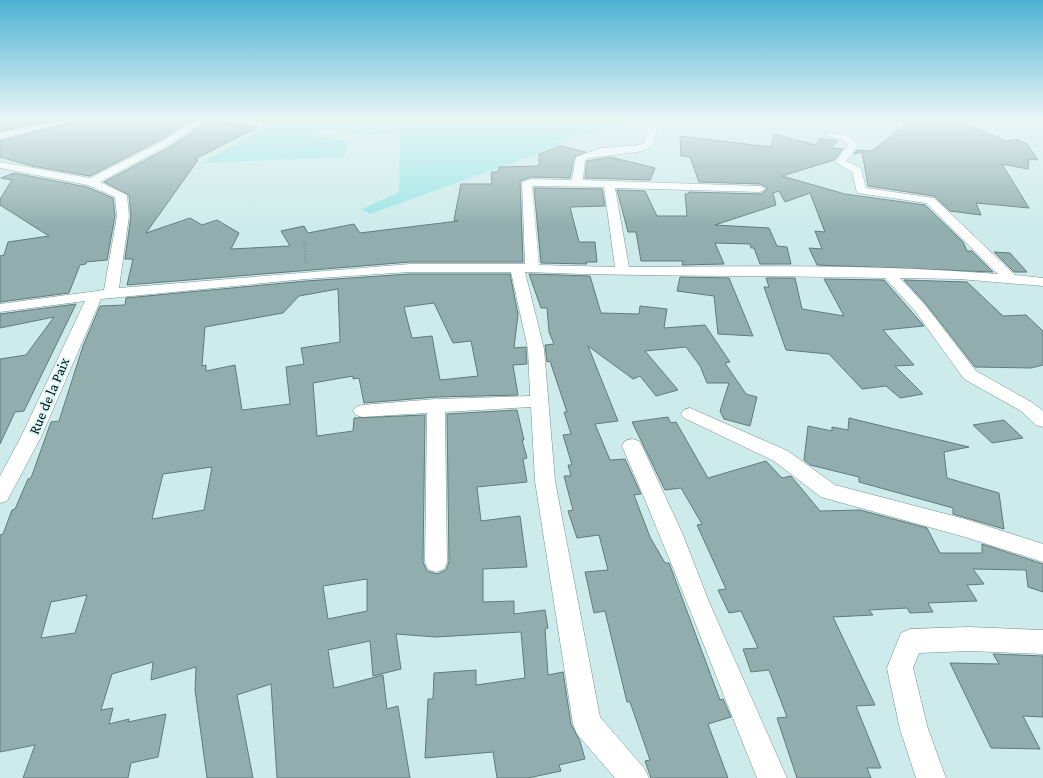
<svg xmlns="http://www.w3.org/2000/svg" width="1043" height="778" font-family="'Crimson Pro',serif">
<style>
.green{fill:#9be5e6}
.building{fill:#91adad;stroke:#617b7b;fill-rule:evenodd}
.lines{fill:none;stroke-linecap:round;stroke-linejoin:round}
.street-casing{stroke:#769191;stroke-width:1}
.path{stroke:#6b7e7e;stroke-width:2.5;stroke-dasharray:0.5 2.5;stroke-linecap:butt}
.street{fill:#fff;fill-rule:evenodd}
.labels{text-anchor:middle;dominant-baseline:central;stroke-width:4;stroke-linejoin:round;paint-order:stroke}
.street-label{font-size:15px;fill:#050e0e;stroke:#dbf8f8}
</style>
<rect width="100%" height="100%" fill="#ceebeb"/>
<path class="green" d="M263 119H375L368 122 359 134 324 129 313 136 348 141 344 157 202 163 275 122Z
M398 119H621L620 126 556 141 564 144 370 214 362 209 399 192 400 132 364 135 368 127 414 122Z"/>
<path class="building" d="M12 119H55L0 131V122Z
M83 119H193L162 139 90 176 32 166 0 157V141Z
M913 119H954L1006 141 1016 139 1027 144 1038 160 1029 159 1028 169 1002 164 1029 208 976 203 981 215 950 211 934 196 868 186 862 152 854 154 857 150 872 151Z
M208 121 258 127 195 159 198 160 146 233 190 218 202 225 217 220 239 233 231 249 290 246 281 231 304 226 308 233 354 224 360 233 458 221 454 220 461 184H492L491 172H498L499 167 539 166V154L561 146 586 152 574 157 570 178 531 177 520 181 523 262H410L127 285 133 259H125L131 216 129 195 104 182 170 147Z
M774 134 816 145 820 138 837 141 832 148 843 149 834 160 782 176 845 194 925 205 963 242 967 251H972L993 272 817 265 809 248 822 249 815 231 825 232 810 193 785 202 779 191 773 193 776 205 715 225 769 228 777 246 787 247 791 264H760L754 248H751L750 244 715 243 724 264 682 265 683 261H641L636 232H628L617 190 645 191 657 216H687L685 194H689V192L761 194 768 188 760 184 699 182 690 157 681 156 680 136 771 147Z
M610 157 655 168 650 180 585 178 587 161Z
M14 173 87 187 113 198 115 216 107 260 86 262V264L80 265 69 293 0 302V256L4 255 8 242 49 236 0 205V199L12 180 1 178Z
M534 188 602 189 605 206 570 207 579 242H595L597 262H586L587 264 541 263Z
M994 252 1010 253 1027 272H1014Z
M410 274H510L518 314 514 348 526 347V349L527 364 513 365 518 395 436 397 364 403 359 378 353 379V376L313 383 317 436 353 431 354 418 425 415 423 562 427 571 437 574 446 570 449 562 447 414 517 410 524 440H522L527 458 523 459 527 482 477 487 481 521 520 516 527 567 483 569V602L514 601V614L545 610 548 628 545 629 548 675 563 672 571 724 580 741 585 759 559 765 561 771 528 778H497L493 752 425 758 428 699H433L434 673 476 670V685L525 678 521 632 436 637 396 634 401 669 373 676 370 641 328 650 334 688 383 675 387 709 398 706 410 778H277L271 684 237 695 253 778H207L195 690 196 667 151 680 153 662 112 674 101 710 113 708 109 724 129 719 128 722 166 714 158 757 131 763 128 778H23L35 745 0 752V535L3 534 12 510 15 509 28 479 31 478 51 422 59 421 83 346 100 306 125 305 126 298 306 281ZM338 289 340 342 301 348 304 364 286 367 290 404 242 410 235 365 206 371V365L202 366 205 327 283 313 299 296ZM434 303 453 343 471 341 478 376 440 380 432 336 412 338 404 307ZM212 467 204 510 152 519 163 474ZM367 579V611L328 619 323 586ZM87 595 75 633 41 638 51 602Z
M529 274 590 276 601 313 639 314 640 306 667 309 664 328 705 325 730 362 725 363 746 394 757 397 750 426 724 419 720 411 729 383H707L700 366 686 347 645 351 678 390 656 396 640 376 633 379 588 346 618 421 595 424 610 460 625 459 641 494 634 495 650 537 665 563H669L720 700 723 699 731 717 708 724 728 778H651L645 761 650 760 630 702H627L605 611 594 613 585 572 608 570 599 535 577 538 568 511 573 510 564 476H571L568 465H572L563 435 571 434 564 412H567L550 361 547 362 545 345 554 344 549 332 547 308H541Z
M680 277 729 278 753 336 718 334 714 296 677 291Z
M766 278H795L802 309 844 316 824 279 884 280 924 326 883 330 914 365 895 366 923 394 900 398 886 386 862 389 829 354 786 350 764 287H769Z
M904 280 967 282 1003 316 1026 315 1043 331V365L1031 368 975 367 926 304Z
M76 304 24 411 15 412 0 444V359L26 355 54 317 0 328V314Z
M668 417 671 423 676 422 708 478 766 461 782 478 791 476 820 511 860 510 927 528 940 553H982V544L1043 564V592L1028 587 1026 570 973 569 984 584 967 585 977 601 928 603 933 612 910 613 907 608 869 610 873 615 833 617 875 705 856 706 881 768H867L871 778H797L777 718 787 717 769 670 751 672 743 649 758 648 741 611 729 613 718 590 726 589 697 525 702 524 681 488 665 490 632 422Z
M849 418 969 447 944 452 947 478 999 493 1004 529 953 514V508L859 482V477L810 465 804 460 808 426 832 431V427L848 430Z
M1004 420 1023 438 992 443 973 425Z
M993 654 1043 656V717L1023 716 1040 749 991 748 950 663 999 664Z"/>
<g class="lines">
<defs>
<path id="street" d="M64 119H81L0 139V133Z
M196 119H207L169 145 100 182 127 195 129 216 119 288 410 264H525L522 182 531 179 572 180 576 157 601 148 640 145 644 143 648 127 657 119H667L657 128 652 146 643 151 589 158 585 160 583 180 760 186 766 189 760 192 615 188 629 267C752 266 876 264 998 274L926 203 857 193 852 172 835 162 848 145 842 140 824 135 829 132 848 136 859 145 846 161 861 168 866 188 934 198 1015 275 1043 278V286L959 279 900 278 925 305 976 371 1033 403 1043 411V427L1036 425 1021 411 964 379 915 311 885 278C765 275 644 277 525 272L544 349 555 481 600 717 644 768 649 778H615L577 734 573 724 535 481 531 407 445 412 447 562 444 569 436 572 428 569 425 562 427 413 362 417 356 415 353 411 356 407 362 405 436 399 530 396 528 349 511 272H410L306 279 101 299 41 437 7 501 0 503V476L21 437 85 301 0 312V304L104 290 117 216 115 197 88 185 0 168V162L90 178 163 141ZM532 186 604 187 615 267 539 265Z
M690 408 788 451 835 485 965 519 1043 544V562L965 537 821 497 774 461 684 418 681 414 684 410Z
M632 439 639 441 642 446 683 535 709 602 787 778H757C712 667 670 556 622 446L625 441Z
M969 627 1043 630V654L969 651 919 653 913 668 928 729 946 778H916L900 729 887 668 901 633 910 629Z"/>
</defs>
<use href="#street" class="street-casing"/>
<path class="path" d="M304 242 306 264"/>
<use href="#street" class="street"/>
</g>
<linearGradient id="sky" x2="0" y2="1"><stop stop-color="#4db2d3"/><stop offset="0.52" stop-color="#e9f6f6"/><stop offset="1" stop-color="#e9f6f6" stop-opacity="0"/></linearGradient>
<rect width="1043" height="228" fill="url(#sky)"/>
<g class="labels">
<g class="street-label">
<text transform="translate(49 396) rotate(-67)">Rue de la Paix</text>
</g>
</g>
</svg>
